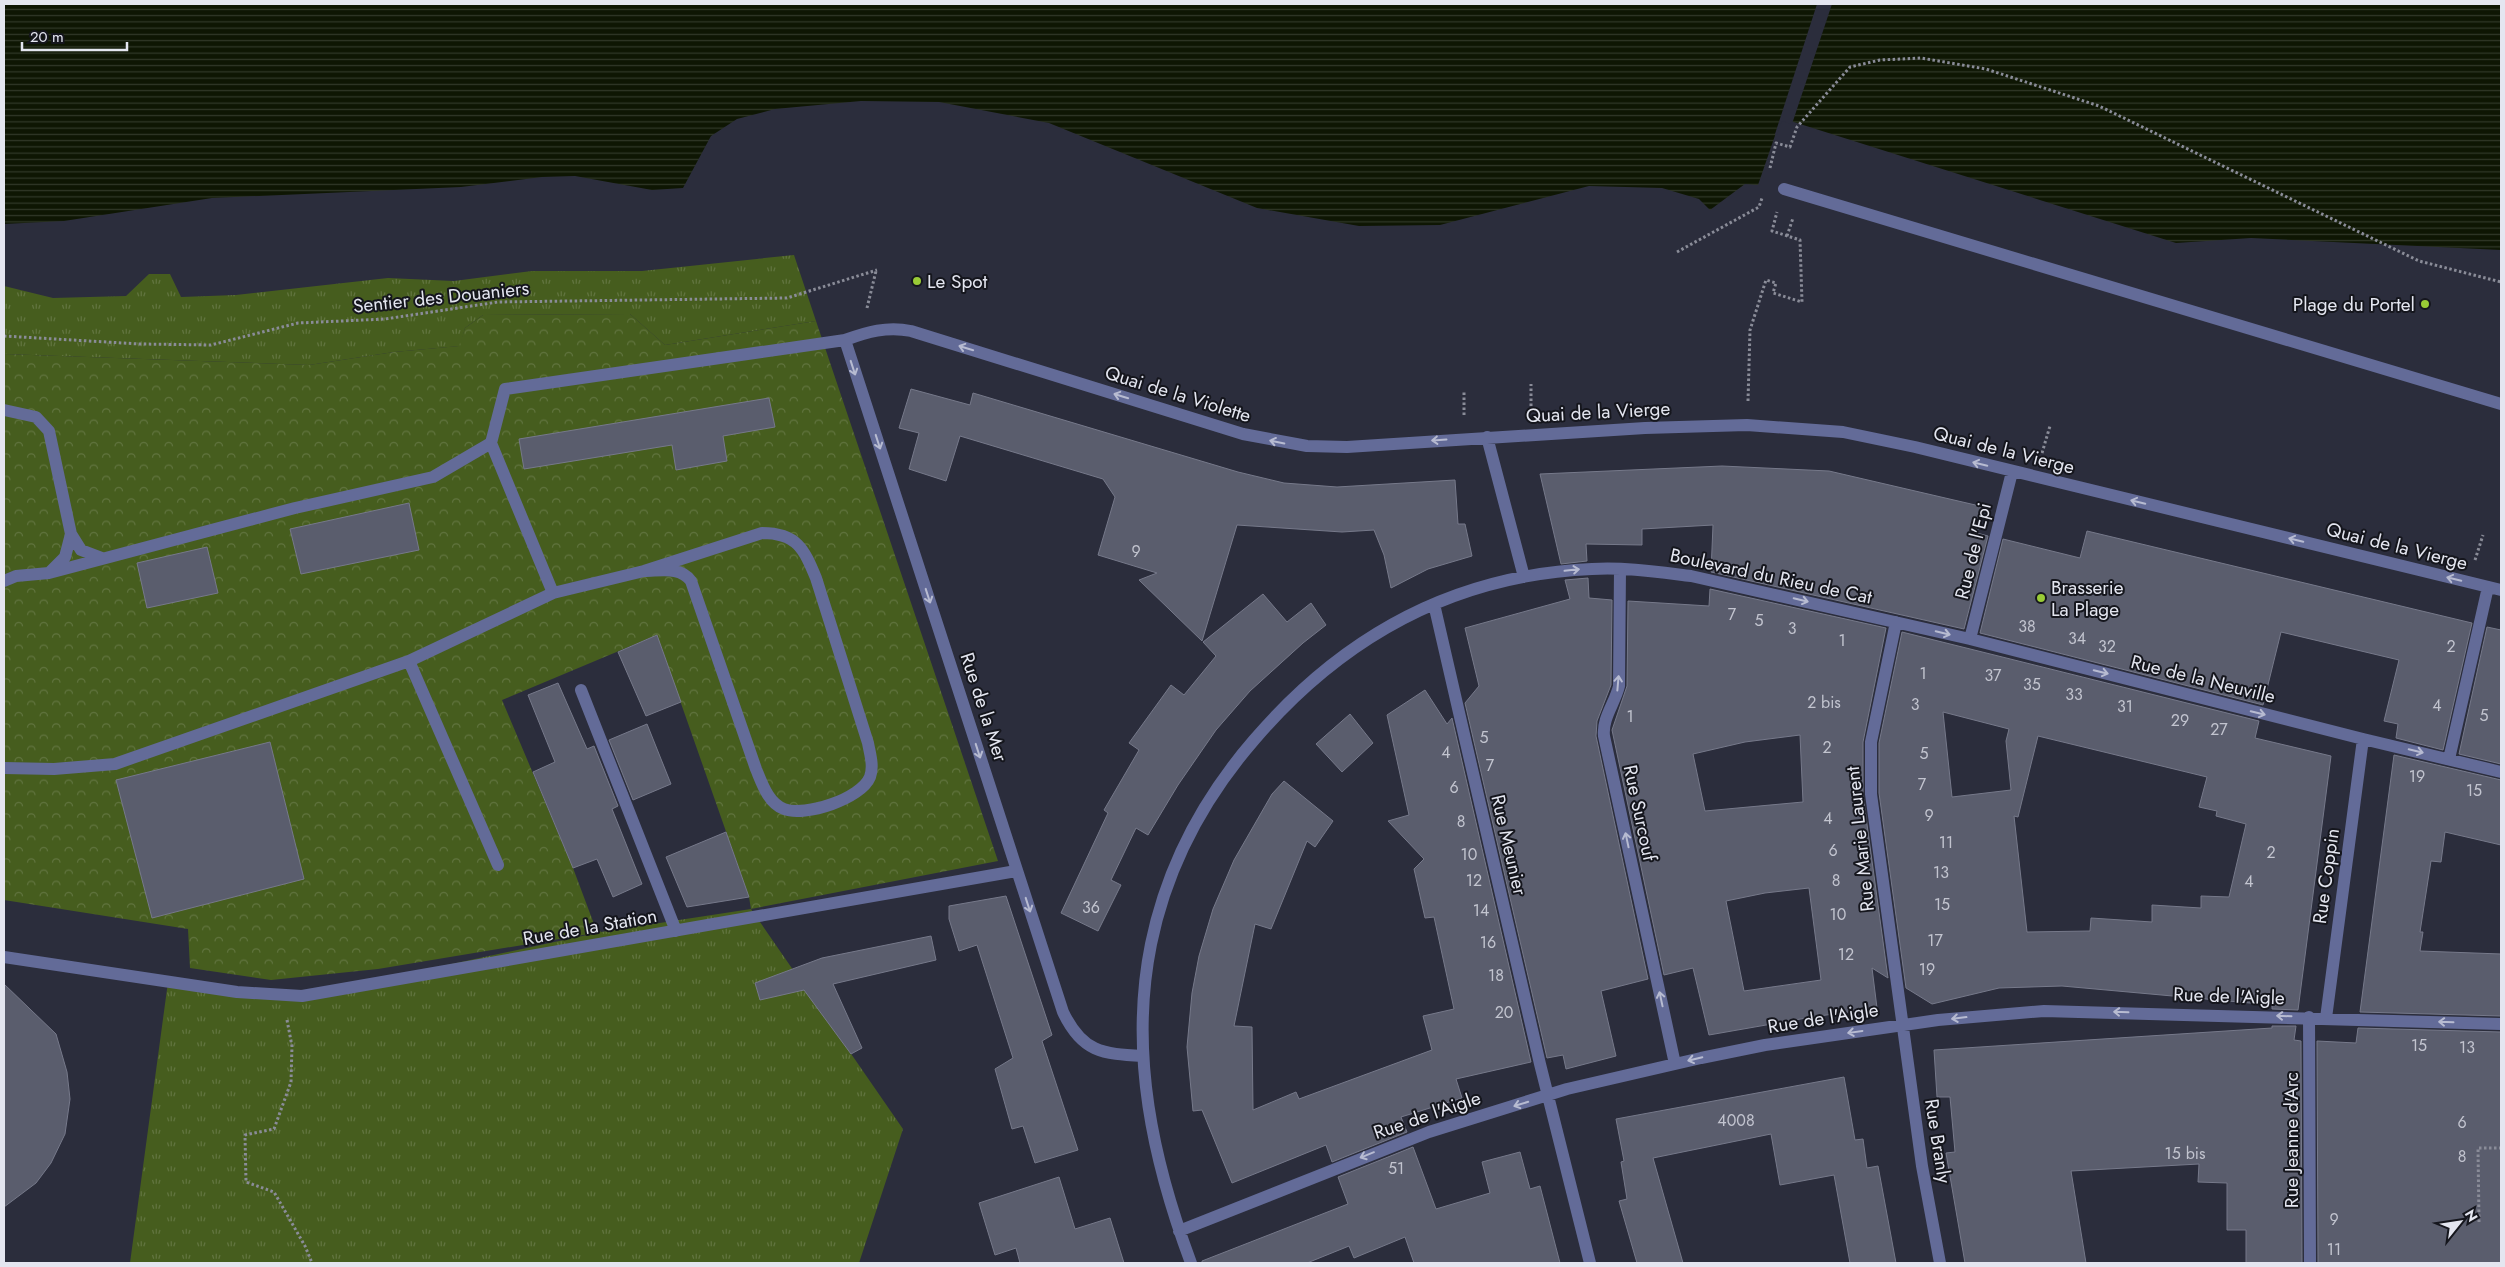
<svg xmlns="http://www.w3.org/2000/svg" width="2505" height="1267" font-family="Jost,sans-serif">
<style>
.grass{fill:url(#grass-tufts)}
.park{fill:url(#park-crowns)}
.water{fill:url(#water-rules)}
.pier{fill:#2b2d3c}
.building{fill:#5a5d6d;stroke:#76798a;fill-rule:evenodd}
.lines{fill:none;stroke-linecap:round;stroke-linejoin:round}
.path{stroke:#8a8c98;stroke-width:3;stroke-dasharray:2.5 2.5;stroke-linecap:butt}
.minor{stroke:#636b98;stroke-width:12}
.oneway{stroke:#b7bbd1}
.poi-dot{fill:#99cb36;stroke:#15161d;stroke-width:2}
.labels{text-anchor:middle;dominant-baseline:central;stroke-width:4;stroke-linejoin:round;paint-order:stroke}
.number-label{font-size:16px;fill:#c2c4cf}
.poi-label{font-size:19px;fill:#e4e6f0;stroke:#15161d;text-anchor:start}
.street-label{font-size:19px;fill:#e4e6f0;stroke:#15161d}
</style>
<defs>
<pattern id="grass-tufts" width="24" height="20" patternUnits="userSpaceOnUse" patternTransform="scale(1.25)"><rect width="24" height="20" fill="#465d1e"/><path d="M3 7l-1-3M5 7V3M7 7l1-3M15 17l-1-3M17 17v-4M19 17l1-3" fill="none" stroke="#61743f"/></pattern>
<pattern id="park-crowns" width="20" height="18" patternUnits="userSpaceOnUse" patternTransform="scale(1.25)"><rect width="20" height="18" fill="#465d1e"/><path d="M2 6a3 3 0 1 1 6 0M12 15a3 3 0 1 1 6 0" fill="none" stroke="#61743f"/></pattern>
<pattern id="water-rules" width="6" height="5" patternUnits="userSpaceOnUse" patternTransform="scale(1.25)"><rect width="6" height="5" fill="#0e1603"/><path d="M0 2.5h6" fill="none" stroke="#313828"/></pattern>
</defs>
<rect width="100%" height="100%" fill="#2b2d3c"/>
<path class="grass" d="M794 255 816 321 665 345 630 314 483 315 465 328 460 346 394 352 309 365 4 354V286L53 298 126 296 149 274H170L181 297 236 295 388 278 454 281 532 271H642Z
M751 909 903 1129 859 1263H130L168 982 302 996 601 932Z"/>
<path class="park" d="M630 314 665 345 816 321 998 861 751 909 749 897 657 635 502 700 573 868 594 924 601 932 378 969 271 980 190 968 188 929 4 900V354L309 365 394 352 459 346 465 328 483 315Z"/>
<path class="water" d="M4 4H2501V250L2251 238 2176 243 1781 118 1758 185 1745 184 1710 210 1699 199 1662 188 1589 186 1440 225 1359 226 1257 208 1049 123 939 102 861 101 775 109 737 119 711 136 683 188 652 190 575 176 542 177 461 187 212 198 64 221 4 224Z"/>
<path class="pier" d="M1817 4H1832L1792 124 1782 121 1777 135 1775 134Z"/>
<path class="building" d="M911 389 970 405 973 393 1238 472 1284 483 1337 487 1455 480 1458 524H1465L1472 556 1428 569 1391 588 1384 555 1374 530 1342 532 1237 525 1202 641 1139 580 1157 573 1098 555 1115 497 1103 479 960 436 946 481 909 469 919 433 899 428Z
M769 398 775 427 723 436 727 461 676 470 672 445 524 469 519 439Z
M1722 466 1829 471 1984 507 1977 533 1988 536 1964 629 1711 572 1713 525 1642 529V545L1586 544 1587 561 1561 564 1540 474Z
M409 503 419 550 301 574 290 529Z
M2087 531 2472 623 2443 750 2396 738 2398 724 2384 721 2399 660 2281 632 2263 705 1980 633 2003 539 2080 558Z
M207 547 218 593 147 608 137 563Z
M1588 578 1589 598 1612 600 1611 685 1597 721 1596 736 1648 979 1601 991 1616 1056 1566 1069 1563 1055 1547 1058 1465 703 1479 686 1465 628 1570 599 1565 580Z
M1710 589 1886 628 1863 742V795L1888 978 1872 968 1877 1008 1812 1017 1709 1035 1693 968 1664 975 1612 730 1627 686 1628 601 1709 606ZM1800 735 1803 802 1705 811 1693 754 1745 742ZM1809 888 1821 980 1744 991 1726 901 1765 893Z
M1263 594 1287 622 1311 603 1326 625 1303 643 1250 691 1216 730 1178 785 1148 835 1136 828 1111 880 1121 885 1098 931 1061 913 1108 813 1104 810 1139 750 1129 743 1171 685 1184 695 1216 656 1203 642Z
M2487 627 2501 630V764L2459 754Z
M1902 632 2259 721 2255 738 2331 756 2298 1010 2272 1009V1005L2062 986 1999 988 1932 1004 1906 988 1879 793V743ZM1943 712 2009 729 2006 741 2011 790 1952 797ZM2038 736 2207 777 2199 807 2217 811 2216 816 2246 824 2229 897 2201 896V908L2152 905V922L2091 918 2090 931 2027 932 2014 816 2018 817Z
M657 635 681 702 646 716 618 652Z
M558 683 587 749 594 746 618 806 612 809 642 884 613 897 597 859 573 868 533 772 555 762 528 695Z
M1425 690 1447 724 1452 718 1531 1062 1456 1079 1462 1098 1401 1117 1407 1132 1332 1162 1326 1145 1232 1183 1202 1110 1193 1111 1187 1047 1192 993 1199 956 1213 909 1234 860 1272 794 1284 781 1333 821 1315 847 1307 841 1271 929 1255 924 1234 1026 1252 1027 1253 1110 1296 1092 1299 1099 1432 1050 1423 1016 1454 1009 1434 917 1425 918 1414 869 1424 859 1388 821 1409 815 1387 715Z
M1350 714 1373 743 1342 772 1316 744Z
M647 724 671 784 633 800 609 740Z
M270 742 304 879 152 918 116 780Z
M2394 755 2501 780V845L2445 832 2441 862 2431 861 2420 932H2423L2420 951 2501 954V1016L2360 1012Z
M726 832 749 897 687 907 666 857Z
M1006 896 1052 1035 1042 1041 1078 1150 1035 1163 1023 1126 1012 1129 995 1069 1013 1058 977 945 959 951 949 919V906Z
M931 936 936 960 833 984 862 1048 851 1054 804 990 760 1000 755 983 822 958Z
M4 984 56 1034 67 1072 70 1099 65 1134 51 1163 36 1183 4 1207Z
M2272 1026H2296L2294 1040 2301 1041 2302 1263H2246V1230H2227V1183L2198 1182 2199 1164 2071 1171 2086 1263H1965L1946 1153 1955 1152 1950 1097H1937L1934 1050 2272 1028Z
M2358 1028 2501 1032V1263H2318L2317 1041 2356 1043Z
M1844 1077 1855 1140 1863 1139 1867 1168 1878 1166 1896 1263H1850L1834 1175 1780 1185 1771 1134 1653 1158 1683 1263H1637L1619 1201 1627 1199 1621 1162 1624 1161 1616 1119Z
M1413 1147 1436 1209 1490 1193 1482 1162 1520 1152 1530 1189 1540 1186 1560 1263H1414L1405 1237 1354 1258 1349 1246 1307 1263H1202V1261L1348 1204 1338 1177Z
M1059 1177 1075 1229 1110 1218 1124 1263H1020L1016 1248 995 1255 979 1203Z"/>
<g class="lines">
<path class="path" d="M1770 168 1776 143 1790 147 1797 127 1850 67 1880 60 1921 58 1986 69 2099 106 2419 261 2501 282
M1787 236 1793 218
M1677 252 1759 207 1762 198
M867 308 876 271
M4 336 140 344 211 345 298 323 385 319 498 302 787 298 877 270
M1748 401 1750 330 1766 280 1776 283 1773 293 1802 302 1800 240 1772 231 1777 212
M1531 411V384
M1464 415V391
M2042 453 2050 426
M2475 560 2483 535
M287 1020 292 1046 291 1082 274 1129 245 1135 246 1182 274 1192 305 1246 312 1263
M2479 1222 2478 1148H2501"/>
<path class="minor" d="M1784 189 2501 404
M845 340 1063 1012C1082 1052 1102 1054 1143 1056
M4 410 36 417 49 431 71 534 81 550 102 558
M1487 437 1524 577
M491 443 553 593
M1620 569 1619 686C1615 703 1602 718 1604 736L1675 1064
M50 572 65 557 71 534
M4 581 16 576 49 573 295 508 433 477 491 443 505 389 845 340C867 332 887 326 911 331L1243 434 1307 446 1347 447 1645 428 1747 425 1843 432 1915 447 2501 590
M1434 604 1540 1064 1590 1263
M1896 622 1871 742V794L1922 1166 1940 1263
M1970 639 2012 472
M409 661 498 865
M581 690 676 931
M2449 759 2488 587
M4 768 54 769 115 764 409 661 553 593 644 571 762 533C797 533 804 549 816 578L868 743C870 754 874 766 870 777 861 799 805 817 784 809 768 803 762 783 756 769L691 581C680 566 661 571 644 571
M4 957 237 992 302 996 1016 871
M2309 1017 2310 1263
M2326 1018 2363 739
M1179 1231 1429 1132 1567 1089 1701 1058 1765 1045 1938 1020 2044 1011 2501 1024
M1191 1263C1153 1161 1129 1053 1151 944 1167 866 1203 799 1254 740 1343 636 1453 575 1592 569 1625 567 1658 572 1691 576L1970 639 2363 739 2501 772"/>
</g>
<defs><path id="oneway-shaft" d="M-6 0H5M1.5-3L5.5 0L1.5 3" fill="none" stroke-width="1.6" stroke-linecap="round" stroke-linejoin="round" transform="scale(1.25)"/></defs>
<g class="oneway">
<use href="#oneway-shaft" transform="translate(966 348) rotate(-163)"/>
<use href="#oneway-shaft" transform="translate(853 368) rotate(72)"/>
<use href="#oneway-shaft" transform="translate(1121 396) rotate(-163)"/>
<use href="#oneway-shaft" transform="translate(1439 440) rotate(176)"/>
<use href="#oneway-shaft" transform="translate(878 442) rotate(72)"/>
<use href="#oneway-shaft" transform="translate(1277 442) rotate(-168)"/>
<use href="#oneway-shaft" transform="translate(1980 464) rotate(-166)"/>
<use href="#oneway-shaft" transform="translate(2138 502) rotate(-166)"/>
<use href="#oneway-shaft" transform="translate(2296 540) rotate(-166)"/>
<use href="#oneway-shaft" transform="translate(1572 570) rotate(-6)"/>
<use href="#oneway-shaft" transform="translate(2454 579) rotate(-166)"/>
<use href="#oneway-shaft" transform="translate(928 596) rotate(72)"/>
<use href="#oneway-shaft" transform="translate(1801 600) rotate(13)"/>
<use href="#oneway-shaft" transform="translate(1943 633) rotate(13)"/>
<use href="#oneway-shaft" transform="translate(2101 672) rotate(14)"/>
<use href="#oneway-shaft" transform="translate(1618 683) rotate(-85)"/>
<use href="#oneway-shaft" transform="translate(2258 713) rotate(14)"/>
<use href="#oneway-shaft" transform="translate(978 751) rotate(72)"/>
<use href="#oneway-shaft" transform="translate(2416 751) rotate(13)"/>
<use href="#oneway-shaft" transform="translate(1627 840) rotate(-102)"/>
<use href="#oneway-shaft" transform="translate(1028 905) rotate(72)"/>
<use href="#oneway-shaft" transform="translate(1661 999) rotate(-102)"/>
<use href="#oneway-shaft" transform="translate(2121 1012) rotate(-178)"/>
<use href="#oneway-shaft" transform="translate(2284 1016) rotate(-178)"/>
<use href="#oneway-shaft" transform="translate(1959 1018) rotate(173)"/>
<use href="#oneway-shaft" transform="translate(2446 1022) rotate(-178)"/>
<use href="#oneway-shaft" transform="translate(1855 1032) rotate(172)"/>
<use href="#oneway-shaft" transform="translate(1695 1059) rotate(167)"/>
<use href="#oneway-shaft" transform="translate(1521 1104) rotate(163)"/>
<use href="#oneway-shaft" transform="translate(1367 1155) rotate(158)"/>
</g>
<g class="poi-dot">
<circle cx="917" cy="281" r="5"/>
<circle cx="2425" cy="304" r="5"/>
<circle cx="2041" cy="598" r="5"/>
</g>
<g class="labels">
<g class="number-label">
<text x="1136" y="551">9</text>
<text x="1732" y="614">7</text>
<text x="1759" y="620">5</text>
<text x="2027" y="626">38</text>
<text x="1792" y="628">3</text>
<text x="2077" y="638">34</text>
<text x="1842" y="640">1</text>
<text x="2107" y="646">32</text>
<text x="2451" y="646">2</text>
<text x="1923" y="673">1</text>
<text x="1993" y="675">37</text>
<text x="2032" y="684">35</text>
<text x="2074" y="694">33</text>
<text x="1824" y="702">2 bis</text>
<text x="1915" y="704">3</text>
<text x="2437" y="705">4</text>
<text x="2125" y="706">31</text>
<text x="2484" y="715">5</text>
<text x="1630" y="716">1</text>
<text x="2180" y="720">29</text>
<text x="2219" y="729">27</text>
<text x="1484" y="737">5</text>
<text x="1827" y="747">2</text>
<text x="1446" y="752">4</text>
<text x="1924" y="753">5</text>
<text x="1490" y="765">7</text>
<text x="2417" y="776">19</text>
<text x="1922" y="784">7</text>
<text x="1454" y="787">6</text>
<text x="2474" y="790">15</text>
<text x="1929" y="815">9</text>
<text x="1828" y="818">4</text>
<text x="1461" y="821">8</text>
<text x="1946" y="842">11</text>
<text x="1833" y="850">6</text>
<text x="2271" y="852">2</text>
<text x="1469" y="854">10</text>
<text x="1941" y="872">13</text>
<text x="1474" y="880">12</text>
<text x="1836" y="880">8</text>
<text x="2249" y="881">4</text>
<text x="1942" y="904">15</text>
<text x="1091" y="907">36</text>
<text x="1481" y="910">14</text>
<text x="1838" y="914">10</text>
<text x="1935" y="940">17</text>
<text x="1488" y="942">16</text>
<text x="1846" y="954">12</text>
<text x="1927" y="969">19</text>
<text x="1496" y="975">18</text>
<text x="1504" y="1012">20</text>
<text x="2419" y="1045">15</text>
<text x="2467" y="1047">13</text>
<text x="1736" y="1120">4008</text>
<text x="2462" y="1122">6</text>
<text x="2185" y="1153">15 bis</text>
<text x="2462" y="1156">8</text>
<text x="1396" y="1168">51</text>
<text x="2334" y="1219">9</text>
<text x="2334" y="1249">11</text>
</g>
<g class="poi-label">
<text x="927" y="281">Le Spot</text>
<text x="2415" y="304" text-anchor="end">Plage du Portel</text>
<text x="2051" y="587">Brasserie<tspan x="2051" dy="22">La Plage</tspan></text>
</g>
<g class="street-label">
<text transform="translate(441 297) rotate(-6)">Sentier des Douaniers</text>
<text transform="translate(1178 394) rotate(17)">Quai de la Violette</text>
<text transform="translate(1598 412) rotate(-3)">Quai de la Vierge</text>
<text transform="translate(2004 450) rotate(14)">Quai de la Vierge</text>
<text transform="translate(2397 546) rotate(14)">Quai de la Vierge</text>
<text transform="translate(1973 551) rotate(-76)">Rue de l'Epi</text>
<text transform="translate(1771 576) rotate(12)">Boulevard du Rieu de Cat</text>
<text transform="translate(2203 679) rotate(14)">Rue de la Neuville</text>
<text transform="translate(984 707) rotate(72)">Rue de la Mer</text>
<text transform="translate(1640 813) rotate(78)">Rue Surcouf</text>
<text transform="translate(1860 839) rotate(-96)">Rue Marie Laurent</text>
<text transform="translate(1509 845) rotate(77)">Rue Meunier</text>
<text transform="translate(2326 876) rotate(-82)">Rue Coppin</text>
<text transform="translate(590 927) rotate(-10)">Rue de la Station</text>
<text transform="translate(2229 996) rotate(2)">Rue de l'Aigle</text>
<text transform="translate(1823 1018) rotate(-9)">Rue de l'Aigle</text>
<text transform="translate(1427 1115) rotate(-19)">Rue de l'Aigle</text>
<text transform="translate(2291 1140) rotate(-90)">Rue Jeanne d'Arc</text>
<text transform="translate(1938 1141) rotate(81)">Rue Branly</text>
</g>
</g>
<rect width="2505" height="1267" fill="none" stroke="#e4e6f0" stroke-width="10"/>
<g transform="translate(2460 1222) rotate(60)" stroke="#15161d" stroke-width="4" paint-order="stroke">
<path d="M0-4L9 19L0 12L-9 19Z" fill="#e4e6f0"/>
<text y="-8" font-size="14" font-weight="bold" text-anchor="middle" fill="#e4e6f0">N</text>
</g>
<path d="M22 42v8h105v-8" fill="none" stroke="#e4e6f0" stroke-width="2.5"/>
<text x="30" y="42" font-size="15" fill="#e4e6f0" stroke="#15161d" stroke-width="4" paint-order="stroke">20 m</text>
</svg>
